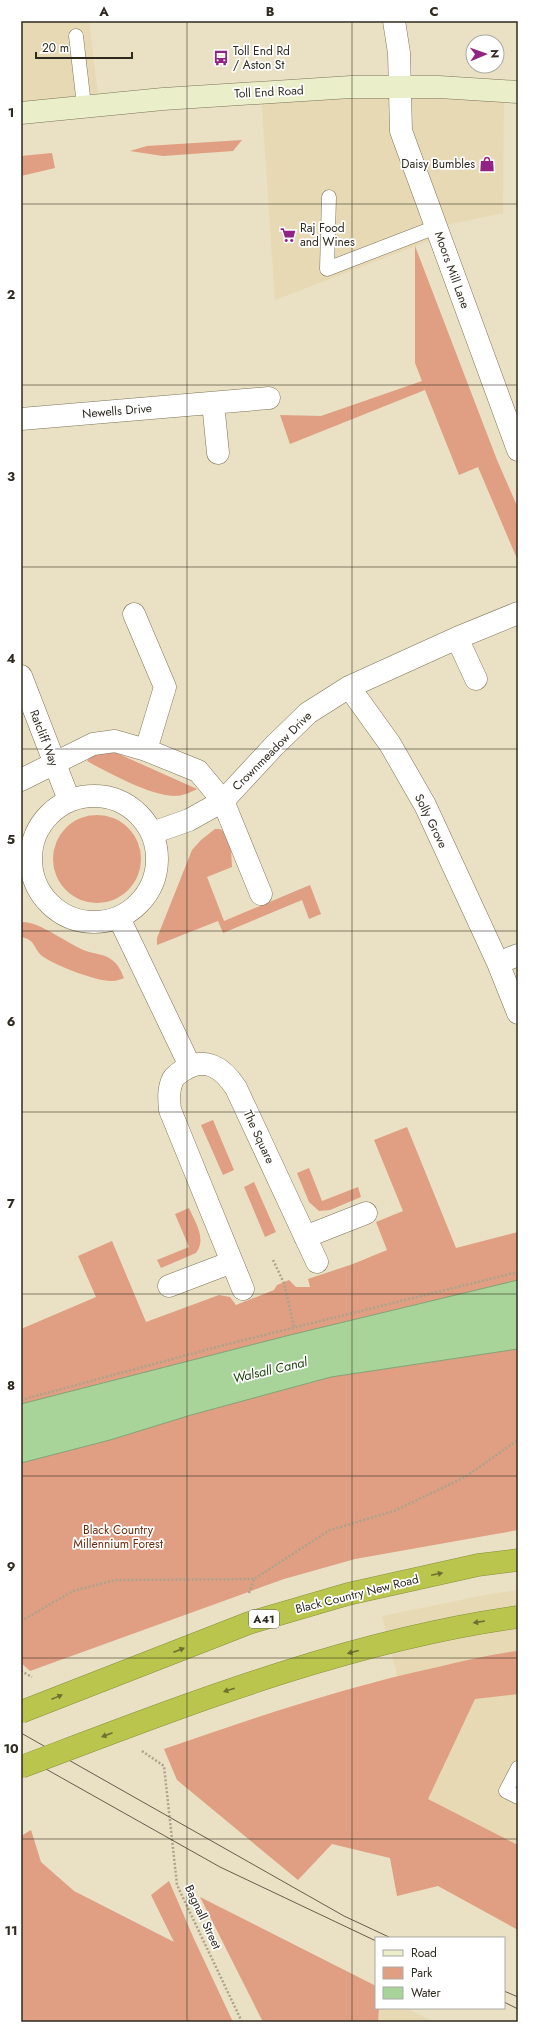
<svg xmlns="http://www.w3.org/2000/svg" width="539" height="2043" font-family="Jost,sans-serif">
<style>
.built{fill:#e6d9b4}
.green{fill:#e09e82}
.water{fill:#a8d49a;stroke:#83a175}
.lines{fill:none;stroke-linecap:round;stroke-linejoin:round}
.lane-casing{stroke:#7d7459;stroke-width:15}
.street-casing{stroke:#7d7459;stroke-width:23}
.secondary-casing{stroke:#7d7459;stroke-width:23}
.path{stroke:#aba38c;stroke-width:2.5;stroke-dasharray:2 2;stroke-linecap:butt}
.lane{stroke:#fff;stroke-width:14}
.street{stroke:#fff;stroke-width:22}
.secondary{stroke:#eaeec9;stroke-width:22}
.tram{stroke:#645e4e;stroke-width:1}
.highway-bridge-casing{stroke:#888f3c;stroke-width:23;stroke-linecap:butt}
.highway-bridge{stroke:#b9c54c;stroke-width:22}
.oneway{fill:#6d7033}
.grid{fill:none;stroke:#2e2a1f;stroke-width:1;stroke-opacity:0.55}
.labels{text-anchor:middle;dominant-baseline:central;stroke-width:3.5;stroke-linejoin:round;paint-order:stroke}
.shield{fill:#fff;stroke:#6d6a62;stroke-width:1}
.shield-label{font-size:11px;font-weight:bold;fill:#2e2a1f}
.poi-label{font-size:12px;fill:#2e2a1f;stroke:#fff;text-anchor:start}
.street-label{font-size:12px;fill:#2e2a1f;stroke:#fff}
.park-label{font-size:12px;fill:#6b2c0d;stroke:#fff}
.water-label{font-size:13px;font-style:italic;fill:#1c4509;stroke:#fff}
.neatline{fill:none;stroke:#2e2a1f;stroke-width:1.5}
.grid-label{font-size:13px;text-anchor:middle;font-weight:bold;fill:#2e2a1f}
</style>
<rect width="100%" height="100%" fill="#eae0c3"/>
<path class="built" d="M21 21H89L99 104 21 113Z
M504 91 503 213 436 227 439 237 275 300 261 92Z
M518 1590V1845L428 1799 382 1616 485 1595Z
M376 2008H406L434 2022H305Z"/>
<path class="green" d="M242 140 233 151 163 156 130 151 147 146Z
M52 153 55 168 21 176V156Z
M415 246 497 460 518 508V561L478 467 459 475 425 390 290 444 280 415 321 416 422 381 415 363Z
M112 751 121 755 197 789C189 793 183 796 174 796 149 795 109 773 87 761L92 755Z
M53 859a44 44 0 1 1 88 0a44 44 0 1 1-88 0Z
M215 829H220L227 833 231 850 232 867 207 877 224 921 310 885 321 914 309 919 302 900 223 933 218 921 157 945V938L192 850 201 840Z
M21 922C40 921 67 944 86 951 94 954 105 954 112 960 118 964 121 971 124 978 121 979 116 981 112 981 99 982 49 964 40 954 33 946 35 940 21 937Z
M213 1120 234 1170 223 1175 201 1125Z
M407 1127 456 1248 518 1232V1280L290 1335 21 1404V1329L96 1297 78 1256 112 1241 146 1322 219 1295 230 1297 236 1305 274 1290 277 1285 289 1280 296 1287H310L308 1279 353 1264 387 1250 376 1222 403 1211 374 1140Z
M309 1168 322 1201 358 1187 361 1197 330 1210 319 1211 309 1202 297 1173Z
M254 1182 276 1232 265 1237 244 1187Z
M189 1208C195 1222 207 1239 196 1253L161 1268 157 1260 189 1247 175 1214Z
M518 1349V1530L355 1559 284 1579 30 1671 21 1663V1463L110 1440 191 1415 331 1377Z
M518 1651V1694L475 1699 428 1799 518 1845V1930L438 1886 397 1896 390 1858 332 1844 298 1880 177 1780 164 1749C254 1718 344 1687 438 1667 464 1661 491 1654 518 1651Z
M31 1830 41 1862 74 1891 174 1942 151 1895 169 1881 194 1939 233 2022H21V1836Z
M200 1897 376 1986V2008H379L378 2022H263Z"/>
<path class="water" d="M518 1280V1349L331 1377 191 1415 110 1440 21 1463V1404L290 1335Z"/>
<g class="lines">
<defs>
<path id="lane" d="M76 36 84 105
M329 197 327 269 436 227
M518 1768 506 1791 518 1797"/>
<path id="street" d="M394 21 399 53 401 131 518 450
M213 403 218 453
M21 419 269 398
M134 614 165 687 146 750
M457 638 476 679
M21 676 69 800
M349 687 390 744 425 805 498 963 518 1013
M21 780 93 744 115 741 146 750 198 771 223 801 261 894
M31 859a63 63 0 1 1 126 0a63 63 0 1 1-126 0Z
M152 833 189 820 223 801 274 746 308 713 349 687 457 638 518 613
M119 918 190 1066
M498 963 518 955
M305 1237 366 1213
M169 1286 232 1262
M243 1289 170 1110C169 1099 168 1089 173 1079 175 1076 179 1073 182 1071 205 1055 223 1068 236 1088L317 1262"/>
<path id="secondary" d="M21 113 163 99 351 87H439L518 92"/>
</defs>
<use href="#lane" class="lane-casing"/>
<use href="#street" class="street-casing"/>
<use href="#secondary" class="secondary-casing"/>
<path class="path" d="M273 1260 284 1283 294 1327
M21 1400 224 1345 518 1272
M249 1593 254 1579 330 1530 394 1511 465 1477 518 1440
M21 1621 73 1591 116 1580 254 1579
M21 1671 32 1677
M142 1751 164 1766 177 1885 242 2022"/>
<use href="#lane" class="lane"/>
<use href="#street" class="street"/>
<use href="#secondary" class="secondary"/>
<path class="tram" d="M21 1733 344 1916 391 1938
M21 1755 220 1867 376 1941
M504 1991 518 1997
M504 2002 518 2009"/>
<defs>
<path id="highway-bridge" d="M21 1712 249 1623 348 1594 478 1565 518 1560
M21 1767C183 1706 346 1641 518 1617"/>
</defs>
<use href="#highway-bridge" class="highway-bridge-casing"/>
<use href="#highway-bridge" class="highway-bridge"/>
</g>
<defs><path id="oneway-solid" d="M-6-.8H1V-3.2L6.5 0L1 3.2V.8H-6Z"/></defs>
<g class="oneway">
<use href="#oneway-solid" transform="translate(437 1574) rotate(-12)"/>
<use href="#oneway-solid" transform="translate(479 1622) rotate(171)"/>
<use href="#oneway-solid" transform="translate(179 1650) rotate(-21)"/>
<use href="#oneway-solid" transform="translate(353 1652) rotate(165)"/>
<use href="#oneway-solid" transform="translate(229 1690) rotate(162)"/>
<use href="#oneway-solid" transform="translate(57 1697) rotate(-22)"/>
<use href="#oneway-solid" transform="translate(107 1735) rotate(159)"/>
</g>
<path class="grid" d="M187 21V2022M352 21V2022M21 204H518M21 385H518M21 567H518M21 749H518M21 931H518M21 1112H518M21 1294H518M21 1476H518M21 1658H518M21 1839H518"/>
<defs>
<symbol id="bus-bare" viewBox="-9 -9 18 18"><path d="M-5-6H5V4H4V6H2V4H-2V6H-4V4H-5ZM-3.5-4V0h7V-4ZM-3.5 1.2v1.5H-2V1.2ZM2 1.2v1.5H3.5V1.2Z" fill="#912385" stroke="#fff" stroke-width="2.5" paint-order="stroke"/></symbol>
<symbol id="shop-bare" viewBox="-9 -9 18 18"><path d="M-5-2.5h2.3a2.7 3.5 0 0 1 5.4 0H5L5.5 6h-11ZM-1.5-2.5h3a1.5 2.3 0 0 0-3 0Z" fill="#912385" stroke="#fff" stroke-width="2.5" paint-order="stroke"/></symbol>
<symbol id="supermarket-bare" viewBox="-9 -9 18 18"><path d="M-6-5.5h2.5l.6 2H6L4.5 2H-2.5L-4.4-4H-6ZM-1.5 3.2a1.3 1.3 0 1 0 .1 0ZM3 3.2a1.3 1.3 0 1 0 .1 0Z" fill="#912385" stroke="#fff" stroke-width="2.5" paint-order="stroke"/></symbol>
</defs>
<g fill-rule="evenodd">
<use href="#bus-bare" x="210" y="47" width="22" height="22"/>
<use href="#shop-bare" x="476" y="153" width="22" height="22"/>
<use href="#supermarket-bare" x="277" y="224" width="22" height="22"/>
</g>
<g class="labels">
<rect class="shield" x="249" y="1610" width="30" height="18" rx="3"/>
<g class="shield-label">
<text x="264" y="1619">A41</text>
</g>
<g class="poi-label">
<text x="233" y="51">Toll End Rd<tspan x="233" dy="14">/ Aston St</tspan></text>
<text x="475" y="164" text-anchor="end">Daisy Bumbles</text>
<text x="300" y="228">Raj Food<tspan x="300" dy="14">and Wines</tspan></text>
</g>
<g class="street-label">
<text transform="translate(269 92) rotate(-3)">Toll End Road</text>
<text transform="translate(452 270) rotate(70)">Moors Mill Lane</text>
<text transform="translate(117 411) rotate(-5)">Newells Drive</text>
<text transform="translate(44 738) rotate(69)">Ratcliff Way</text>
<text transform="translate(272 751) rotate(-45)">Crownmeadow Drive</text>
<text transform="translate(431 821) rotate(64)">Solly Grove</text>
<text transform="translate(259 1137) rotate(65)">The Square</text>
<text transform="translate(357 1594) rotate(-14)">Black Country New Road</text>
<text transform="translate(203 1917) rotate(65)">Bagnall Street</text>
</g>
<g class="park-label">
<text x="118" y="1530">Black Country<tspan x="118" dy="14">Millennium Forest</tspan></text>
</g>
<g class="water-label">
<text transform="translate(270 1370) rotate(-13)">Walsall Canal</text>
</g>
</g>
<rect width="539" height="2043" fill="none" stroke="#ffffff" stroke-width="44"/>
<rect x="375" y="1937" width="130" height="72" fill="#ffffff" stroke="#abaaa5"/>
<rect x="383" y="1950" width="20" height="6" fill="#eaeec9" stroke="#abaaa5"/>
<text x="411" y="1957" font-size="12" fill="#2e2a1f">Road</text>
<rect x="383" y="1967" width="20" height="12" fill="#e09e82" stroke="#abaaa5"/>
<text x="411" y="1977" font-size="12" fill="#2e2a1f">Park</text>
<rect x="383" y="1987" width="20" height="12" fill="#a8d49a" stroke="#abaaa5"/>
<text x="411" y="1997" font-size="12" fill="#2e2a1f">Water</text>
<g transform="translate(485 54) rotate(88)"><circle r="19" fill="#ffffff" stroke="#abaaa5"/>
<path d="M0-3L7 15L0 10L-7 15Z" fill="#912385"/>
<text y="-6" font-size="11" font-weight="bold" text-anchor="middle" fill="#2e2a1f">N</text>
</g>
<path d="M36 52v6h96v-6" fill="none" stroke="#2e2a1f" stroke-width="2"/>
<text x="42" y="52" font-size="12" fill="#2e2a1f" stroke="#ffffff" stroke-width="3" paint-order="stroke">20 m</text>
<rect x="22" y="22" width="495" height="1999" class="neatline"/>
<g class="grid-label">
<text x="104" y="16">A</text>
<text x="270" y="16">B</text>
<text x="434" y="16">C</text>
<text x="11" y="117">1</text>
<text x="11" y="299">2</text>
<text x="11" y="481">3</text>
<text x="11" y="663">4</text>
<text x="11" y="844">5</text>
<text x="11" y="1026">6</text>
<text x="11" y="1208">7</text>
<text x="11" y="1390">8</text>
<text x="11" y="1571">9</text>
<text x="11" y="1753">10</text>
<text x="11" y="1935">11</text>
</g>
</svg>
